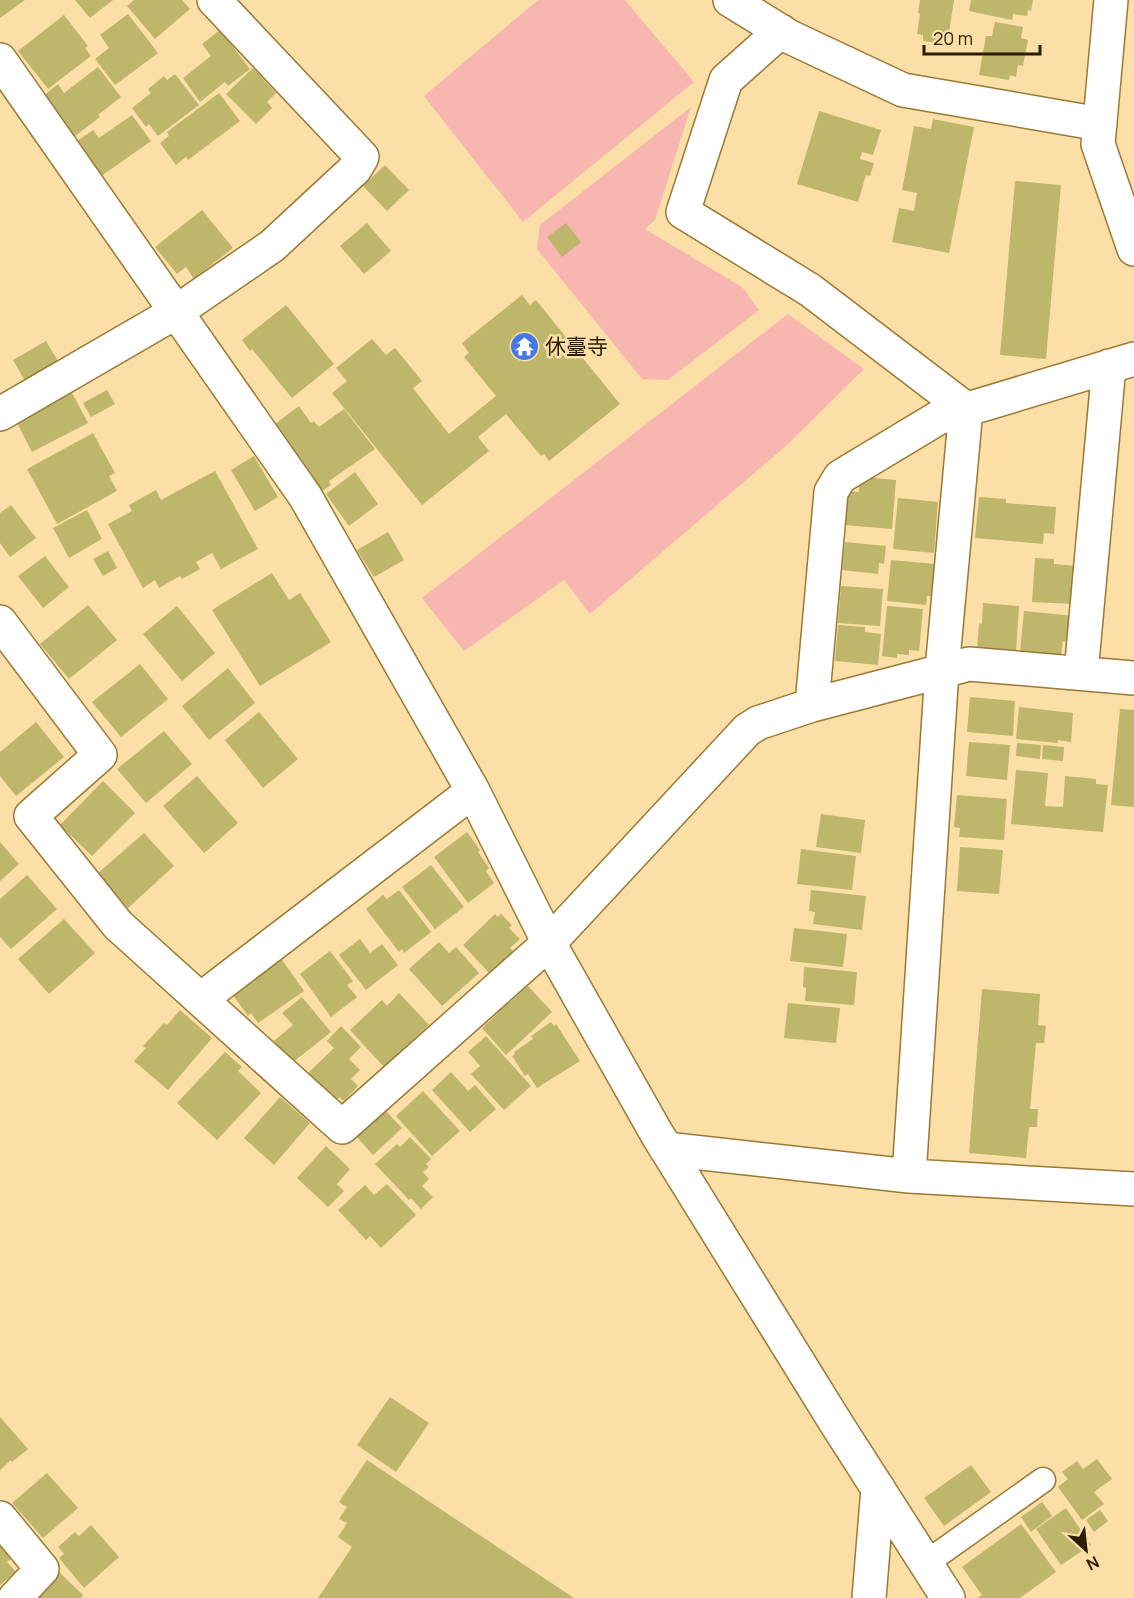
<svg xmlns="http://www.w3.org/2000/svg" width="1134" height="1598" font-family="Manrope,'Noto Sans JP',sans-serif">
<style>
.green{fill:#f8b6b1}
.building{fill:#bdb66b}
.lines{fill:none;stroke-linecap:round;stroke-linejoin:round}
.lane-casing{stroke:#997933;stroke-width:27}
.street-casing{stroke:#997933;stroke-width:36}
.lane{stroke:#fff;stroke-width:24}
.street{stroke:#fff;stroke-width:33}
.labels{text-anchor:middle;dominant-baseline:central;stroke-width:5;stroke-linejoin:round;paint-order:stroke}
.poi-label{font-size:21px;fill:#2a1d01;stroke:#fbdfa7;text-anchor:start}
</style>
<rect width="100%" height="100%" fill="#fbdfa7"/>
<path class="green" d="M538 0H625L694 82 523 222 424 96Z
M691 107 655 220 645 229 742 287 759 310 668 380 642 379 537 249 540 225Z
M788 314 864 369 787 445 590 614 564 580 464 651 422 598Z"/>
<path class="building" d="M0 0H25L0 18Z
M75 0H113L90 18Z
M134 0H182L190 9 155 39 127 6Z
M920 0H954L947 45 923 41V35L917 34 920 14 918 13Z
M971 0H1033L1031 11 1028 10 1027 16 1013 14 1012 20 969 11Z
M128 14 158 53 115 85 95 59 109 48 100 35Z
M64 15 88 46 85 48 91 56 48 89 18 51Z
M995 22 1023 27 1021 38 1028 40 1023 66 1018 65 1016 77 1010 75 1009 80 979 75 986 36H992Z
M220 30 250 69 228 86 225 82 200 102 183 78 211 56 202 44Z
M98 67 121 97 98 115 100 117 75 136 72 132 66 137 42 97 58 84 64 93Z
M253 68 276 93 267 102 272 108 256 124 226 94Z
M175 74 199 105 158 136 149 124 146 127 132 108 151 93 148 89 164 76 167 80Z
M219 93 240 121 188 160 186 157 176 165 160 143 169 136 167 132Z
M819 111 881 130 873 155 862 152 860 159 874 163 870 176 866 175 858 202 797 184Z
M132 115 151 141 100 177 71 145 93 130 99 138Z
M933 119 974 127 949 253 892 242 899 208 914 211 917 193 902 190 914 126 931 129Z
M385 165 409 190 387 211 363 186Z
M1015 181 1061 185 1046 359 1000 355Z
M202 210 233 248 194 279 186 267 177 274 155 247Z
M367 223 391 251 364 274 340 246Z
M566 223 581 242 562 257 547 237Z
M522 295 530 305 536 300 620 404 549 461 544 454 541 456 506 414 478 437 489 451 422 505 332 393 347 381 336 368 372 339 386 355 395 348 422 381 413 388 449 434 496 396 464 357 469 353 462 343Z
M286 305 334 364 292 398 252 349 250 351 242 340Z
M46 341 58 361 25 381 13 360Z
M107 390 115 404 91 417 83 403Z
M71 391 88 423 32 452 16 421Z
M299 406 311 423 314 421 319 427 344 409 375 449 329 481 331 485 322 491 275 424Z
M93 433 115 473 109 476 117 491 57 524 27 469Z
M254 456 278 497 255 511 231 470Z
M215 471 258 549 221 569 212 553 196 562 200 569 182 579 180 576 159 588 155 580 143 588 108 524 132 511 129 505 156 490 161 500Z
M355 472 378 504 349 526 326 494Z
M864 477 896 480 892 529 844 525 848 491 859 492V480Z
M979 497 1006 499V503L1056 507 1054 534 1044 533 1043 544 975 538Z
M898 498 938 502 934 553 893 549Z
M11 505 36 538 10 557 0 543V513Z
M87 510 102 539 69 558 53 528Z
M388 532 404 560 374 577 357 550Z
M845 542 886 546 884 564 879 563 878 574 842 570Z
M108 551 117 568 103 576 93 559Z
M45 556 69 587 43 608 18 576Z
M1035 558 1054 559V564L1076 566 1073 604 1032 602Z
M891 560 935 564 932 596H927L926 605 887 601Z
M272 573 289 600 300 593 331 642 260 686 212 610Z
M841 586 883 589 880 626 838 623Z
M983 603 1019 606 1016 651 977 648 979 623 982 624Z
M88 605 117 640 69 679 40 644Z
M177 606 215 653 182 681 143 634Z
M887 606 923 609 919 651 909 650V655L897 654V658L882 656Z
M1024 611 1074 616 1072 642 1063 641 1061 655 1020 651Z
M838 625 865 627V632L881 634 878 665 835 661Z
M140 664 168 699 121 737 92 702Z
M228 668 255 703 209 740 182 706Z
M970 697 1015 701 1013 736 967 732Z
M1019 707 1073 713 1071 742 1058 740V743L1016 739Z
M1120 709 1134 710V807L1111 805Z
M259 712 298 759 263 788 225 740Z
M36 722 64 757 16 796 0 776V752Z
M164 731 192 764 146 803 117 769Z
M969 742 1010 745 1007 780 966 776Z
M1017 743 1041 745 1040 759 1016 756Z
M1043 745 1064 747 1063 761 1042 759Z
M1016 770 1048 773 1045 806 1063 807 1065 776 1096 779V784L1108 785 1103 832 1011 824Z
M197 776 238 823 204 853 163 806Z
M103 781 135 813 92 856 60 825Z
M957 795 1007 799 1004 840 959 837 960 828 954 827Z
M821 814 865 820 861 853 816 847Z
M467 832 480 850 478 852 489 868 486 871 494 883 468 903 434 857Z
M144 833 174 866 128 908 98 873Z
M0 842 19 864 0 881Z
M960 847 1003 850 999 894 957 891Z
M801 849 856 856 852 890 797 884Z
M431 865 464 907 435 929 402 887Z
M27 875 57 909 11 949 0 937V899Z
M399 890 431 932 404 953 402 949 399 952 366 909 383 895 387 899Z
M811 890 866 896 862 930 813 924 815 912 809 911Z
M495 914 498 917 501 914 512 925 509 928 520 939 510 948 515 953 491 975 463 945Z
M64 919 95 953 49 994 18 959Z
M794 928 847 934 843 967 790 961Z
M360 939 370 953 382 944 398 965 366 990 339 955Z
M439 942 449 953 456 947 479 973 442 1006 409 969Z
M330 951 353 981 347 985 357 997 331 1017 300 974Z
M280 957 304 991 258 1023 251 1013 248 1016 230 991Z
M804 967 857 972 854 1005 805 1001 806 988 803 987Z
M528 986 552 1012 506 1055 482 1028 498 1013 494 1009 505 1000 509 1003Z
M982 989 1040 994 1038 1025 1046 1026 1044 1043H1036L1030 1109H1038L1037 1127H1029L1026 1158 969 1153Z
M399 993 429 1025 384 1067 350 1030 382 1000 387 1006Z
M302 997 331 1032 292 1063 274 1041 293 1025 282 1013Z
M788 1003 840 1008 836 1043 784 1038Z
M180 1010 212 1038 168 1090 134 1061 146 1048 143 1046 164 1023 167 1025Z
M551 1022 554 1026 556 1024 580 1061 537 1088 528 1074 525 1076 512 1056 515 1054 514 1052 533 1039 531 1036Z
M341 1026 361 1047 349 1059 360 1070 351 1079 358 1086 344 1101 339 1097 332 1105 304 1077 334 1048 327 1041Z
M486 1036 531 1086 504 1110 471 1074 480 1066 468 1052Z
M225 1052 242 1067 238 1071 261 1093 217 1140 177 1103Z
M451 1072 468 1091 475 1085 496 1109 470 1132 432 1090Z
M423 1091 460 1131 432 1156 396 1116Z
M280 1097 310 1123 274 1165 244 1138Z
M384 1109 402 1128 373 1155 356 1136Z
M410 1137 431 1159 426 1164 429 1167 423 1172 429 1179 422 1186 433 1197 421 1209 411 1198 409 1200 375 1164 397 1144 400 1147Z
M326 1146 350 1169 337 1184 344 1191 328 1207 297 1178Z
M387 1184 416 1215 381 1248 370 1236 366 1240 338 1210 365 1185 374 1195Z
M390 1397 429 1423 396 1472 357 1445Z
M0 1417 28 1449 12 1462 11 1460 0 1470Z
M1097 1459 1112 1479 1094 1492 1104 1504 1082 1520 1058 1487 1068 1479 1062 1472 1077 1461 1083 1469Z
M367 1460 574 1598H318L352 1547 338 1537 347 1523 339 1519 347 1507 339 1502Z
M971 1465 991 1492 944 1526 924 1498Z
M47 1473 78 1508 43 1538 12 1503Z
M1042 1502 1052 1516 1031 1532 1021 1517Z
M1066 1508 1091 1545 1061 1565 1036 1529Z
M1100 1510 1108 1521 1094 1532 1086 1520Z
M1021 1524 1056 1572 1020 1598H977L982 1595 962 1567Z
M91 1525 119 1557 84 1588 59 1558 64 1554 58 1547 75 1532 79 1536Z
M0 1537 15 1555 7 1562 16 1572 0 1585Z
M58 1571 83 1595 81 1598H36L43 1587Z"/>
<g class="lines">
<defs>
<path id="lane" d="M926 1563 1043 1480"/>
<path id="street" d="M730 0 790 37 903 90 1100 124
M1111 0 1098 144 1134 249
M781 31 726 80 683 212 810 290 966 409 942 670 909 1176 1134 1189
M0 60 305 496 473 791 549 943 657 1134 836 1423 948 1598
M0 414 176 312 272 246 355 169 362 157 214 0
M0 622 100 755 31 816 118 925 342 1127 549 943 747 730 758 723 812 705 969 664 1134 678
M1081 673 1109 366
M812 705 831 492 840 477 938 418 1134 359
M201 999 473 791
M666 1149 909 1176
M0 1518 42 1569 15 1598
M869 1598 878 1488"/>
</defs>
<use href="#lane" class="lane-casing"/>
<use href="#street" class="street-casing"/>
<use href="#lane" class="lane"/>
<use href="#street" class="street"/>
</g>
<defs>
<symbol id="temple-disc" viewBox="-11 -11 22 22"><circle r="9.5" fill="#4577e9" stroke="#fbdfa7"/><path d="M0-6L5-2H3V0L6.5 2.5H4V6H1.5V3h-3V6H-4V2.5H-6.5L-3 0V-2H-5Z" fill="#fff"/></symbol>
</defs>
<g fill-rule="evenodd">
<use href="#temple-disc" x="508" y="330" width="33" height="33"/>
</g>
<g class="labels">
<g class="poi-label">
<text x="545" y="346">休臺寺</text>
</g>
</g>
<g transform="translate(1086 1550) rotate(153)" stroke="#fbdfa7" stroke-width="4.5" paint-order="stroke">
<path d="M0-4.5L10 22L0 15L-10 22Z" fill="#2a1d01"/>
<text y="-9" font-size="16" font-weight="bold" text-anchor="middle" fill="#2a1d01">N</text>
</g>
<path d="M924 45v9h116v-9" fill="none" stroke="#2a1d01" stroke-width="3"/>
<text x="933" y="45" font-size="18" fill="#2a1d01" stroke="#fbdfa7" stroke-width="4.5" paint-order="stroke">20 m</text>
</svg>
